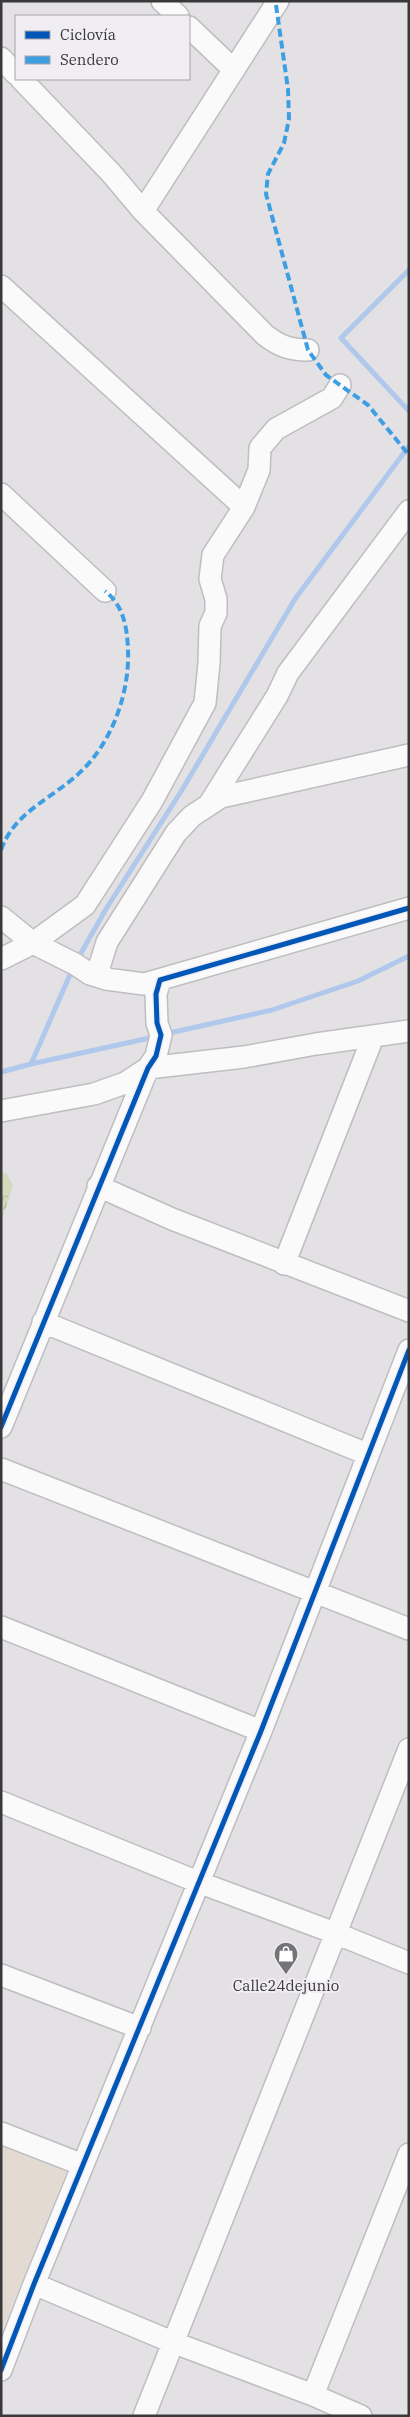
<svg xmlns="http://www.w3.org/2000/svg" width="410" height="2417" font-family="'IBM Plex Serif',serif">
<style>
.education{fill:#e3dad1}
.cemetery{fill:url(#cemetery-stones)}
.park{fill:url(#park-crowns)}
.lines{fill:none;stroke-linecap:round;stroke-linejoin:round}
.stream{stroke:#afc8eb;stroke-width:5}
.minor-casing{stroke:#bebdbf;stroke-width:24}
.minor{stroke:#fbfafb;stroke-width:21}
.quiet{stroke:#3e9ee2;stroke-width:4;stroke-dasharray:8 4;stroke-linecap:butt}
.cycleway-casing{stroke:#f0edf3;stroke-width:8}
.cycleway{stroke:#0057b8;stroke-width:5}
.labels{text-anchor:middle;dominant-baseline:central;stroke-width:4;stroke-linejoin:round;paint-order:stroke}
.poi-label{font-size:15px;fill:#39383b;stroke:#f0edf3}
</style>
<defs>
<pattern id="cemetery-stones" width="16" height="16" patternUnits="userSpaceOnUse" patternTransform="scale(1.25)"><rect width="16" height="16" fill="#d6dabc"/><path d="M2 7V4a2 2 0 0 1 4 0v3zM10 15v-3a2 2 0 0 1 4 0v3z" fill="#b8bca2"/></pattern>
<pattern id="park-crowns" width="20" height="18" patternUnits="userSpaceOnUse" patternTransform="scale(1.25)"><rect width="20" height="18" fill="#d6dabc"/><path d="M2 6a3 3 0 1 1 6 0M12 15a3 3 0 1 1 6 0" fill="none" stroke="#b8bca2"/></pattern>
</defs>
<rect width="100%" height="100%" fill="#e3e1e4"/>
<path class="education" d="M1 2146 66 2172 1 2332Z"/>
<path class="cemetery" d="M1 1172 7 1174 13 1186 1 1222Z"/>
<path class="park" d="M1 1177 13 1186 1 1214Z"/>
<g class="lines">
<path class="stream" d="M409 270 341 338 409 411
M77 960 106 909 182 790 295 599 409 446
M165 1034 272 1010 358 981 409 956
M31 1064 154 1037
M1 1072 31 1064 72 970"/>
<defs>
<path id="minor" d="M162 1 178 16
M189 27 234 70
M1 58 16 74
M21 79 111 173 143 211 265 335C279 346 290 350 308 350
M143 211 278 1
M1 286 244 507
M1 494 105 591
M210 803 277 696 288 673 409 511
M1 917 33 943 75 964 90 974 106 979 144 984 409 908
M1 959 33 943 85 905 152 801 205 703 209 663 210 626 216 613V599L210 579 213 555 244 507 259 470 260 448 276 429 332 398 340 385
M106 979 98 971 107 942 176 833 192 816 221 797 409 755
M1 1111 94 1094 125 1083 148 1068 244 1057 316 1044 409 1031
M98 1186 172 1219 409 1311
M284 1264 373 1037
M43 1322 367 1454
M1 1427 148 1068 156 1056 161 1035 157 1023 156 994 160 980
M1 1469 409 1629
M1 1627 261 1731
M1 1802 198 1882 335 1933 409 1963
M1 1975 140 2028
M1 2133 83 2165
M34 2284 172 2342 313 2395 361 2416
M1 2370 34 2284 261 1731 409 1350
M313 2395 409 2154
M144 2416 409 1749"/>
</defs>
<use href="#minor" class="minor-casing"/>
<use href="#minor" class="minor"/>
<path class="quiet" d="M276 5 288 89 289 119 284 143 268 174 266 194 308 350 326 375 368 405 409 455
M1 850C14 813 49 800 76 776 111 746 130 694 128 649 127 626 123 605 105 591"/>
<defs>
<path id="cycleway" d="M1 1427 148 1068 156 1056 161 1035 157 1023 156 994 160 980 409 908
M1 2370 34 2284 261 1731 409 1350"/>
</defs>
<use href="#cycleway" class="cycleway-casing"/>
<use href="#cycleway" class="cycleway"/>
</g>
<defs>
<symbol id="shop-pin" viewBox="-11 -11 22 30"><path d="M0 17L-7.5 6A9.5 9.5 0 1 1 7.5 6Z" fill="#747376" stroke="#f0edf3"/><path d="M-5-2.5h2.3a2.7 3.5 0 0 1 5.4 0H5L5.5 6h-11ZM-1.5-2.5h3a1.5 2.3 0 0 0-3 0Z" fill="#fff"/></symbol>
</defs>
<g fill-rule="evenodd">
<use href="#shop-pin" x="272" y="1940" width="28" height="38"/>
</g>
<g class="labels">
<g class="poi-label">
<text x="286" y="1985">Calle24dejunio</text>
</g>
</g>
<rect width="410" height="2417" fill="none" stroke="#39383b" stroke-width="5"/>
<rect x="15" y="15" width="175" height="65" fill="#f0edf3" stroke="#a7a5a9"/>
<rect x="25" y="31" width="25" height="8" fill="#0057b8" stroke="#a7a5a9"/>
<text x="60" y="40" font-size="15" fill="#39383b">Ciclovía</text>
<rect x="25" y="56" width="25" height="8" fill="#3e9ee2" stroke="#a7a5a9"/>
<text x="60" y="65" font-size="15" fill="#39383b">Sendero</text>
</svg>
